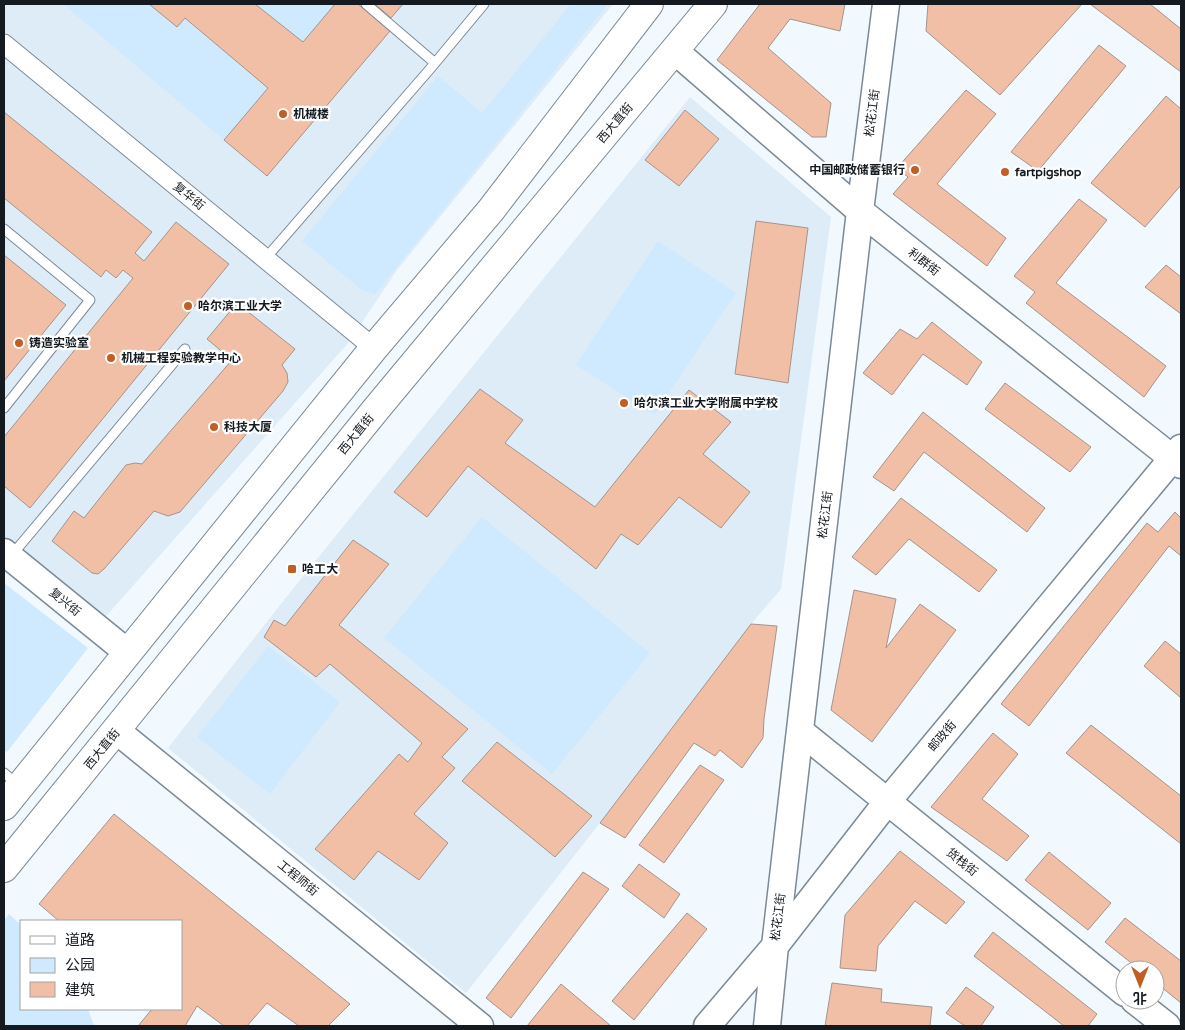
<svg xmlns="http://www.w3.org/2000/svg" width="1185" height="1030" font-family="'Varela Round','Noto Sans SC',sans-serif">
<style>
.built{fill:#deecf8}
.green{fill:#cfe9fe}
.building{fill:#f1bea6;stroke:#a6948b}
.lines{fill:none;stroke-linecap:round;stroke-linejoin:round}
.lane-casing{stroke:#7b8a97;stroke-width:11}
.street-casing{stroke:#7b8a97;stroke-width:21}
.secondary-casing{stroke:#7b8a97;stroke-width:29}
.primary-casing{stroke:#7b8a97;stroke-width:30}
.lane{stroke:#fff;stroke-width:9}
.street{stroke:#fff;stroke-width:19}
.secondary{stroke:#fff;stroke-width:26}
.primary{stroke:#fff;stroke-width:28}
.poi-dot{fill:#c05e24;stroke:#fff;stroke-width:2}
.labels{text-anchor:middle;dominant-baseline:central;stroke-width:4.5;stroke-linejoin:round;paint-order:stroke}
.street-label{font-size:12px;fill:#141a1f;stroke:#fff}
.poi-label{font-size:12px;font-weight:bold;fill:#141a1f;stroke:#fff;text-anchor:start}
</style>
<rect width="100%" height="100%" fill="#f1f8fe"/>
<path class="built" d="M4 4H613L397 270 349 342 100 623 4 543Z
M690 97 831 217 781 589 751 624 600 823 466 993 168 748 284 600Z"/>
<path class="green" d="M63 4H149L177 27 185 18 268 88 224 140Z
M255 4H335L303 42Z
M571 4H608L375 294 362 290 302 241 438 76 482 113Z
M658 241 736 293 654 415 576 365Z
M482 517 650 653 552 774 384 638Z
M4 583 88 648 7 752 4 750Z
M268 646 340 702 270 794 197 737Z
M9 914 21 925V1009H88L94 1026H4V921Z"/>
<path class="building" d="M149 4H255L303 42 335 4H358L390 31 267 176 224 140 268 88 185 18 177 27Z
M375 4H403L391 18Z
M760 4H845L840 31 790 19 768 48 831 103 826 137H812L717 60Z
M928 4H1082L1000 95 926 31Z
M1090 4H1150L1181 29V72Z
M1099 45 1126 66 1038 171 1011 152Z
M966 90 996 114 937 184 1006 238 987 266 893 194 908 177 897 168Z
M1166 96 1181 109V185L1145 227 1091 183Z
M685 110 719 139 679 186 645 160Z
M4 112 152 232 135 253 144 261 176 222 229 264 30 508 4 486V437L133 278 123 270 116 278 106 270 101 277 4 198Z
M1079 199 1107 220 1056 283 1166 366 1144 397 1026 303 1035 292 1014 276Z
M756 221 808 228 788 383 735 374Z
M4 255 66 305 4 381Z
M1166 265 1181 277V314L1145 287Z
M237 303 295 349 282 365 287 373 288 382 283 391 180 512 168 516 154 511 104 569 98 574 92 573 52 541 74 511 84 518 126 465 135 463 142 464 232 360 207 339Z
M932 322 982 362 967 385 923 354 892 395 863 373 900 329 917 339Z
M1005 383 1091 447 1070 472 985 409Z
M480 389 523 420 505 443 595 507 689 390 731 422 703 454 750 492 721 528 679 497 638 545 621 534 596 569 468 466 427 517 394 492Z
M923 412 1045 508 1027 532 924 452 894 491 873 477Z
M901 498 997 570 979 592 909 539 876 575 852 557Z
M1175 512 1181 518V556L1169 546 1029 726 1001 704 1147 523 1158 532Z
M353 540 389 564 339 625 468 729 442 757 455 768 414 814 448 843 419 880 378 851 354 880 315 849 399 754 408 762 422 743 330 664 316 677 264 637 274 620 285 626Z
M854 590 896 599 886 648 920 604 956 630 872 742 831 710Z
M751 624 777 626 764 719 763 738 742 768 720 750 715 756 694 743 625 838 600 823Z
M1165 641 1181 654V698L1144 666Z
M1091 725 1181 796V844L1066 753Z
M993 733 1018 754 982 799 1029 836 1007 861 931 807Z
M497 742 592 816 555 857 462 781Z
M700 765 724 780 664 863 639 845Z
M114 814 350 1004 328 1026H299L267 1003 247 1026H224L197 1006 185 1026H138L152 1009H181V921H59L39 904Z
M900 851 965 902 946 924 915 901 878 946 876 971 840 968 845 915Z
M1049 852 1111 903 1088 930 1025 880Z
M639 864 680 894 664 918 622 886Z
M583 872 609 889 511 1018 486 998Z
M687 913 707 929 634 1020 612 1001Z
M1125 918 1181 961V1003L1155 982V970H1140L1105 942Z
M993 932 1097 1014 1088 1026H1064L974 956Z
M832 983 882 989 881 1002 932 1007 930 1026H825Z
M561 984 611 1026H527Z
M966 987 994 1007 981 1026H965L946 1013Z"/>
<g class="lines">
<defs>
<path id="lane" d="M366 4 435 63
M4 229 90 300 4 408
M265 259 430 69 484 4
M11 556 185 349
M4 773 17 784"/>
<path id="street" d="M4 44 374 348"/>
<path id="secondary" d="M675 51 860 211 1181 465
M4 552 127 652
M117 731 480 1026
M800 731 1125 993
M1134 1000 1167 1026
M707 1026 775 946 887 802 1181 448
M767 1026 775 946 860 211 886 4"/>
<path id="primary" d="M4 806 374 348 491 210 649 4
M4 868 377 408 713 4"/>
</defs>
<use href="#lane" class="lane-casing"/>
<use href="#street" class="street-casing"/>
<use href="#secondary" class="secondary-casing"/>
<use href="#primary" class="primary-casing"/>
<use href="#lane" class="lane"/>
<use href="#street" class="street"/>
<use href="#secondary" class="secondary"/>
<use href="#primary" class="primary"/>
</g>
<g class="poi-dot">
<circle cx="283" cy="114" r="5"/>
<circle cx="915" cy="170" r="5"/>
<circle cx="1005" cy="172" r="5"/>
<circle cx="188" cy="306" r="5"/>
<circle cx="19" cy="343" r="5"/>
<circle cx="111" cy="358" r="5"/>
<circle cx="624" cy="403" r="5"/>
<circle cx="214" cy="427" r="5"/>
<rect x="287" y="564" width="10" height="10" rx="2.5"/>
</g>
<g class="labels">
<g class="street-label">
<text transform="translate(872 113) rotate(-83)">松花江街</text>
<text transform="translate(615 123) rotate(-50)">西大直街</text>
<text transform="translate(189 196) rotate(39)">复华街</text>
<text transform="translate(924 262) rotate(38)">利群街</text>
<text transform="translate(356 434) rotate(-51)">西大直街</text>
<text transform="translate(825 515) rotate(-83)">松花江街</text>
<text transform="translate(65 602) rotate(39)">复兴街</text>
<text transform="translate(942 736) rotate(-50)">邮政街</text>
<text transform="translate(102 749) rotate(-51)">西大直街</text>
<text transform="translate(962 862) rotate(39)">货栈街</text>
<text transform="translate(298 878) rotate(39)">工程师街</text>
<text transform="translate(778 917) rotate(-83)">松花江街</text>
</g>
<g class="poi-label">
<text x="293" y="114">机械楼</text>
<text x="905" y="170" text-anchor="end">中国邮政储蓄银行</text>
<text x="1015" y="172">fartpigshop</text>
<text x="198" y="306">哈尔滨工业大学</text>
<text x="29" y="343">铸造实验室</text>
<text x="121" y="358">机械工程实验教学中心</text>
<text x="634" y="403">哈尔滨工业大学附属中学校</text>
<text x="224" y="427">科技大厦</text>
<text x="302" y="569">哈工大</text>
</g>
</g>
<rect width="1185" height="1030" fill="none" stroke="#141a1f" stroke-width="10"/>
<rect x="20" y="920" width="162" height="90" fill="#ffffff" stroke="#a1a3a5"/>
<rect x="30" y="936" width="25" height="8" fill="#ffffff" stroke="#a1a3a5"/>
<text x="65" y="945" font-size="15" fill="#141a1f">道路</text>
<rect x="30" y="958" width="25" height="15" fill="#cfe9fe" stroke="#a1a3a5"/>
<text x="65" y="970" font-size="15" fill="#141a1f">公园</text>
<rect x="30" y="982" width="25" height="15" fill="#f1bea6" stroke="#a1a3a5"/>
<text x="65" y="995" font-size="15" fill="#141a1f">建筑</text>
<g transform="translate(1140 985) rotate(180)"><circle r="24" fill="#ffffff" stroke="#a1a3a5"/>
<path d="M0-4L9 19L0 12L-9 19Z" fill="#c05e24"/>
<text y="-8" font-size="14" font-weight="bold" text-anchor="middle" fill="#141a1f">北</text>
</g>
</svg>
